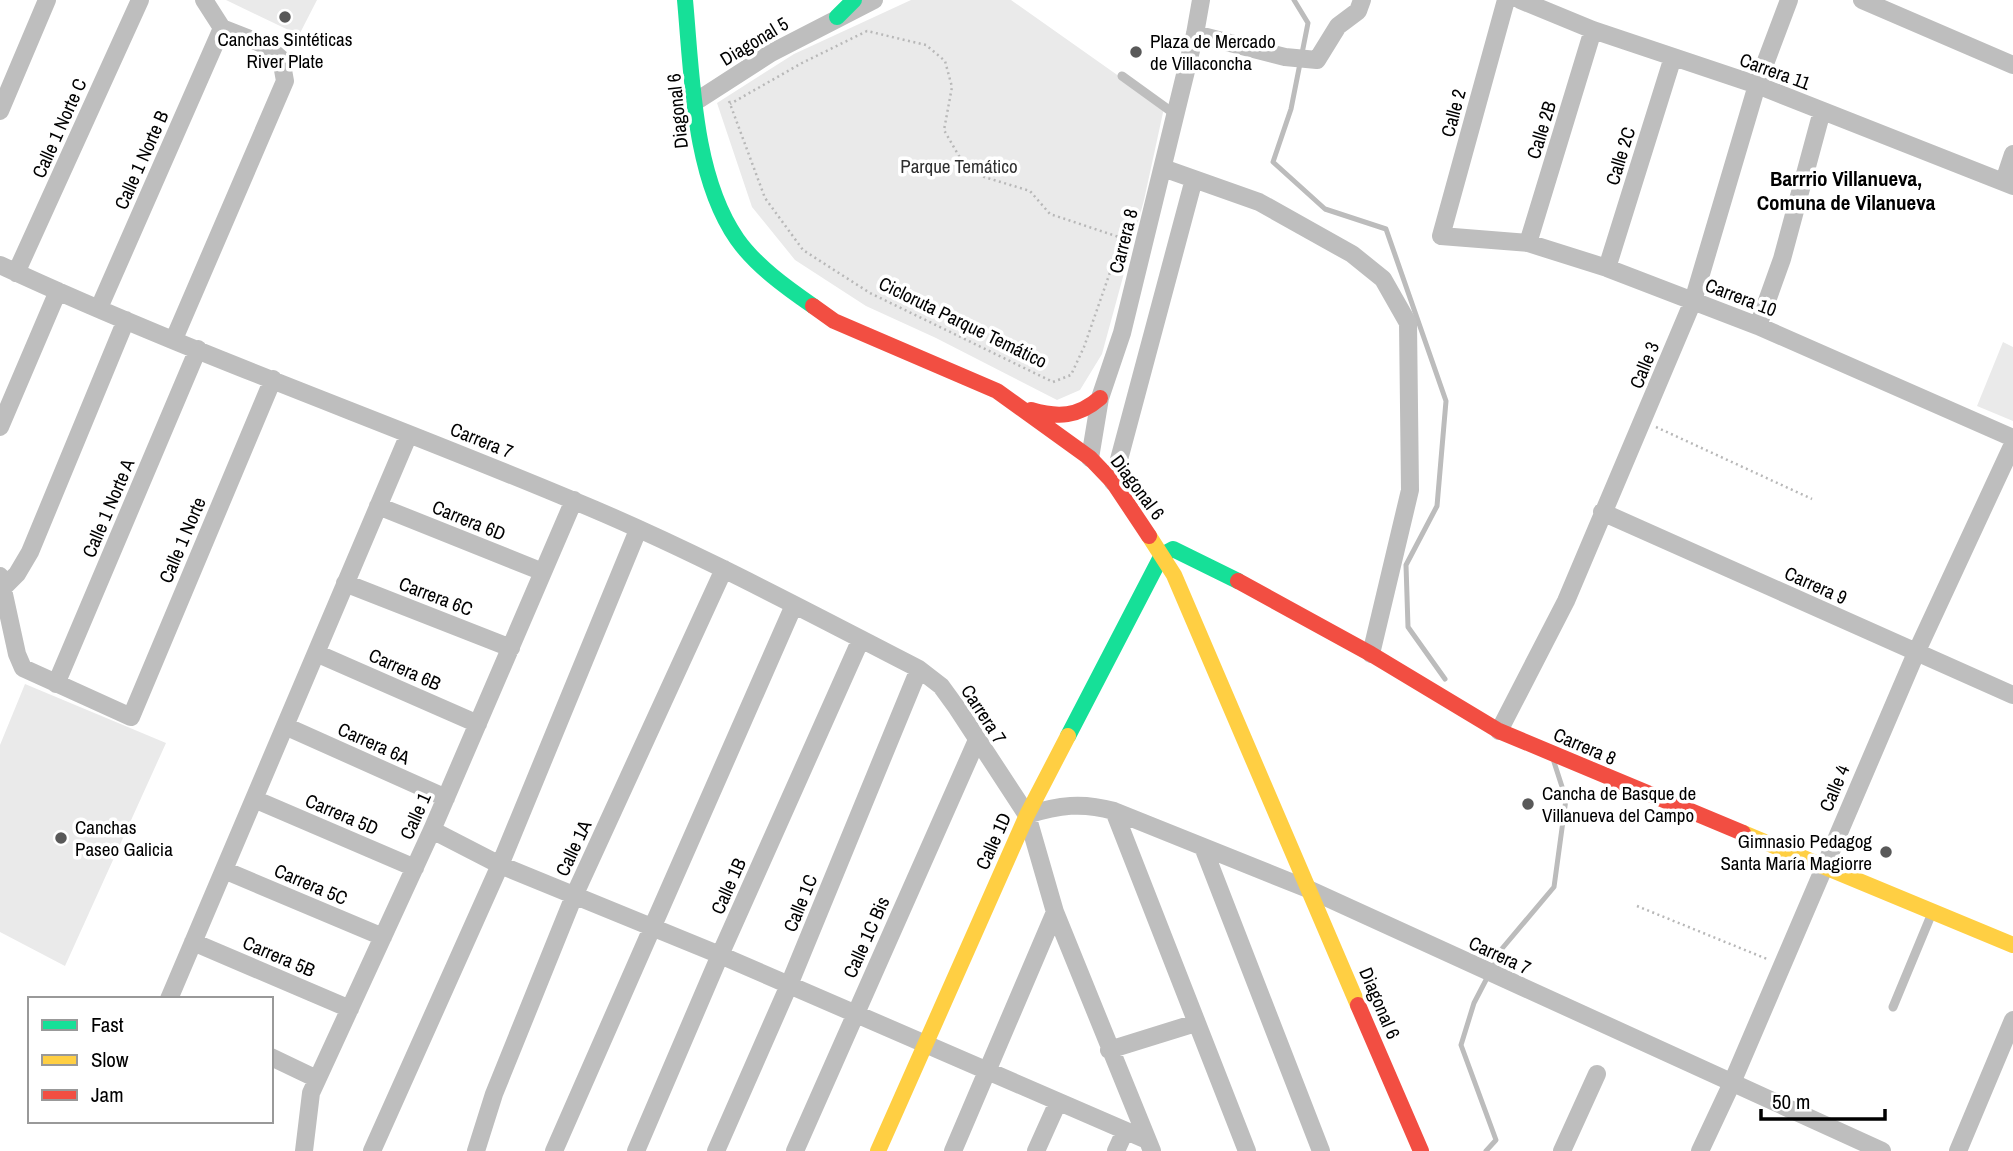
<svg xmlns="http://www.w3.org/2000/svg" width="2013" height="1151" font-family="'Archivo Narrow',sans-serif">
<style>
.green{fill:#eaeaea}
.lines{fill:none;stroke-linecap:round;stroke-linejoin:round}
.stream{stroke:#bcbcbc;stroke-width:5}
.path{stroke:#b8b8b8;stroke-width:2.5;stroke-dasharray:2 3.5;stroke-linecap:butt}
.lane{stroke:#bebebe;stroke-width:9}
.street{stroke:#bebebe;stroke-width:18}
.fast{stroke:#16e098;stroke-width:16}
.slow{stroke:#ffcf43;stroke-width:16}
.jam{stroke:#f24e42;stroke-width:16}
.poi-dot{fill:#595959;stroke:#fff;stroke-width:2.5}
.labels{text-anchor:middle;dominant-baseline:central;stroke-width:7;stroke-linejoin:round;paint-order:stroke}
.poi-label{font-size:19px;fill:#000;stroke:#fff;text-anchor:start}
.street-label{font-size:19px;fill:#000;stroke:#fff}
.park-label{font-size:19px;fill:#2f2f2f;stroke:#fff}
.neighbourhood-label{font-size:21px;font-weight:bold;fill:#000;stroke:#fff}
</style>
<rect width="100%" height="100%" fill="#fff"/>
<path class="green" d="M226 0H317L299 35Z
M911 0H1011L1164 108 1144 200 1102 354 1080 390 1057 400 936 338 866 306 795 260 752 207 717 103 794 54Z
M2003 342 2013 347V421L1977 406Z
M25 684 166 743 65 966 0 932V745Z"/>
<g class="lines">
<path class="stream" d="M1294 0 1308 23 1291 109 1273 162 1325 209 1386 229 1446 401 1437 506 1406 565 1408 627 1445 679
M1492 968 1500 951 1554 887 1566 799 1554 762
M1486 1151 1496 1140 1461 1045 1474 1003 1487 978"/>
<path class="path" d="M729 101 765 198 803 250 870 293 1053 382 1071 375 1084 347 1122 238 1050 214 1030 191 981 176 959 156 944 130 952 87 945 61 926 45 867 31 802 63 730 104
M1656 427 1812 499
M1637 906 1767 959"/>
<path class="lane" d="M1122 76 1176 115
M1893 1007 1932 913"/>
<path class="street" d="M1506 0 1441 236 1528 243 1607 268 1758 326 2013 438
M1520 0 1593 30 1757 85 2013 186
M1862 0 2013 65
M1195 34 1285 57 1317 60 1338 26 1358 11 1362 0
M695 102 771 53 874 0
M0 111 47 0
M1163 168 1259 202 1352 254 1383 279 1408 323 1410 490 1371 654
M2004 181 2013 154
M1528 243 1593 30
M0 265C187 352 382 420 572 500 691 549 804 610 919 669L941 686 957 708 1027 815 1055 912 1152 1151
M1607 268 1673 57
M16 273 140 0
M99 308 222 28
M1758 326 1782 259 1822 111
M174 339 285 81 281 59 265 45 222 28 204 0
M0 427 58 291
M1090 458 1100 398 1122 333 1195 34 1201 0
M1113 482 1194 179
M378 506 543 572
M1602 512 2013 695
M0 576 17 654 23 668 131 717 273 379
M345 583 511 648
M3 588 17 574 30 552 126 320
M316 653 478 724
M56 684 198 349
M285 726 446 798
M1499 731 1566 601 1693 301 1757 85 1789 0
M254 799 415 868
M1114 811 1247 1151
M1027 815C1059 805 1082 802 1114 811L1308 889 1882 1151
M432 830 500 865 720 955 1147 1140
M1203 847 1321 1151
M224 870 383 937
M193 942 350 1009
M169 999 409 434
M1109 1050 1196 1023
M271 1057 317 1079
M304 1151 311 1093 432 830 574 500
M372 1151 500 865 638 530
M476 1151 494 1094 574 896 724 569
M554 1151 794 605
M636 1151 720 955 861 639
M716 1151 789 985 919 669
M795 1151 977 740
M953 1151 1055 912
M1036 1151 1058 1102
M1116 1151 1125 1131
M1562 1151 1597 1074
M1700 1151 1731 1085 1916 653 2013 444
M1958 1151 2013 1020"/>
<path class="fast" d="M685 0C692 75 693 176 737 239 756 266 787 288 813 306
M837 17 854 0
M1068 736 1162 555 1173 549 1238 581"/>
<path class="slow" d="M1149 536 1174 575 1358 1005
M1743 833 2013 945
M878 1151 1027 815 1068 736"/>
<path class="jam" d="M813 306 834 321 997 391 1090 458 1113 482 1149 536
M1031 410C1058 418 1078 417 1100 398
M1238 581 1371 654 1499 731 1743 833
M1358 1005 1421 1151"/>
</g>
<g class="poi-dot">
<circle cx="285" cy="17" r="7"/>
<circle cx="1136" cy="52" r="7"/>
<circle cx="1528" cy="804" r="7"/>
<circle cx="61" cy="838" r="7"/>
<circle cx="1886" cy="852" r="7"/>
</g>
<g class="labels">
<g class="poi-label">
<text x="285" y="39" text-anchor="middle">Canchas Sintéticas<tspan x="285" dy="22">River Plate</tspan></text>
<text x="1150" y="41">Plaza de Mercado<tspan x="1150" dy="22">de Villaconcha</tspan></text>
<text x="1542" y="793">Cancha de Basque de<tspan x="1542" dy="22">Villanueva del Campo</tspan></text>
<text x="75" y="827">Canchas<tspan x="75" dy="22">Paseo Galicia</tspan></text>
<text x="1872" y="841" text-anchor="end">Gimnasio Pedagog<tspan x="1872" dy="22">Santa María Magiorre</tspan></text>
</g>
<g class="street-label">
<text transform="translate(754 41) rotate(-31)">Diagonal 5</text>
<text transform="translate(1775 71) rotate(20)">Carrera 11</text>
<text transform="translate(677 111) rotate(-96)">Diagonal 6</text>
<text transform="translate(1453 113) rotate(-75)">Calle 2</text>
<text transform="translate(59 128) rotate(-66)">Calle 1 Norte C</text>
<text transform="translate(1541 130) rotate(-73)">Calle 2B</text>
<text transform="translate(1620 156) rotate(-73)">Calle 2C</text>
<text transform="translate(141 160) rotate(-66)">Calle 1 Norte B</text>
<text transform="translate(1123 241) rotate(-76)">Carrera 8</text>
<text transform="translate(1741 297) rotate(21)">Carrera 10</text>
<text transform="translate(963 322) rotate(26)">Cicloruta Parque Temático</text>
<text transform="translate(1644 365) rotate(-68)">Calle 3</text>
<text transform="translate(482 440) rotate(22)">Carrera 7</text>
<text transform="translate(1138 487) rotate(53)">Diagonal 6</text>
<text transform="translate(108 508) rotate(-67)">Calle 1 Norte A</text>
<text transform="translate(469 520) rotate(22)">Carrera 6D</text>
<text transform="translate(182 540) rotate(-67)">Calle 1 Norte</text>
<text transform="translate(1816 585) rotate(24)">Carrera 9</text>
<text transform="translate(436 596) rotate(21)">Carrera 6C</text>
<text transform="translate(405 669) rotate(24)">Carrera 6B</text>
<text transform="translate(984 714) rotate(57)">Carrera 7</text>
<text transform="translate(374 743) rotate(24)">Carrera 6A</text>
<text transform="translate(1585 746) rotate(23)">Carrera 8</text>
<text transform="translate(1834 788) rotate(-67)">Calle 4</text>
<text transform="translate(342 814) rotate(23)">Carrera 5D</text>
<text transform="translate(415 816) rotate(-66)">Calle 1</text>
<text transform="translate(993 841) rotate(-66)">Calle 1D</text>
<text transform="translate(573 848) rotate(-65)">Calle 1A</text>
<text transform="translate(311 884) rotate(23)">Carrera 5C</text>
<text transform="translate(728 886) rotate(-66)">Calle 1B</text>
<text transform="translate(800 903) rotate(-68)">Calle 1C</text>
<text transform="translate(866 937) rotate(-66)">Calle 1C Bis</text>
<text transform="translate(1500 955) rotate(25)">Carrera 7</text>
<text transform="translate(279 956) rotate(23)">Carrera 5B</text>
<text transform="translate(1380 1003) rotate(67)">Diagonal 6</text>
</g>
<g class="park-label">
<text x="959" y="166">Parque Temático</text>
</g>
<g class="neighbourhood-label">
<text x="1846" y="178">Barrrio Villanueva,<tspan x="1846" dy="24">Comuna de Vilanueva</tspan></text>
</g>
</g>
<rect x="28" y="997" width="245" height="126" fill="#ffffff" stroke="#999999" stroke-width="2"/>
<rect x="42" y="1020" width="35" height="10" fill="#16e098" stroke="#999999" stroke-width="2"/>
<text x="91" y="1032" font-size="21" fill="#000000">Fast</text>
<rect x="42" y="1055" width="35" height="10" fill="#ffcf43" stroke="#999999" stroke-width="2"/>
<text x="91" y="1067" font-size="21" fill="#000000">Slow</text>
<rect x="42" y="1090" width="35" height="10" fill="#f24e42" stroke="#999999" stroke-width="2"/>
<text x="91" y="1102" font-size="21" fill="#000000">Jam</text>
<path d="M1761 1109v10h124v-10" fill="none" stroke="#000000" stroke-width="3.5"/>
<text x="1772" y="1109" font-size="21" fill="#000000" stroke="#ffffff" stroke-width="5" paint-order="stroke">50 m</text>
</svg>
